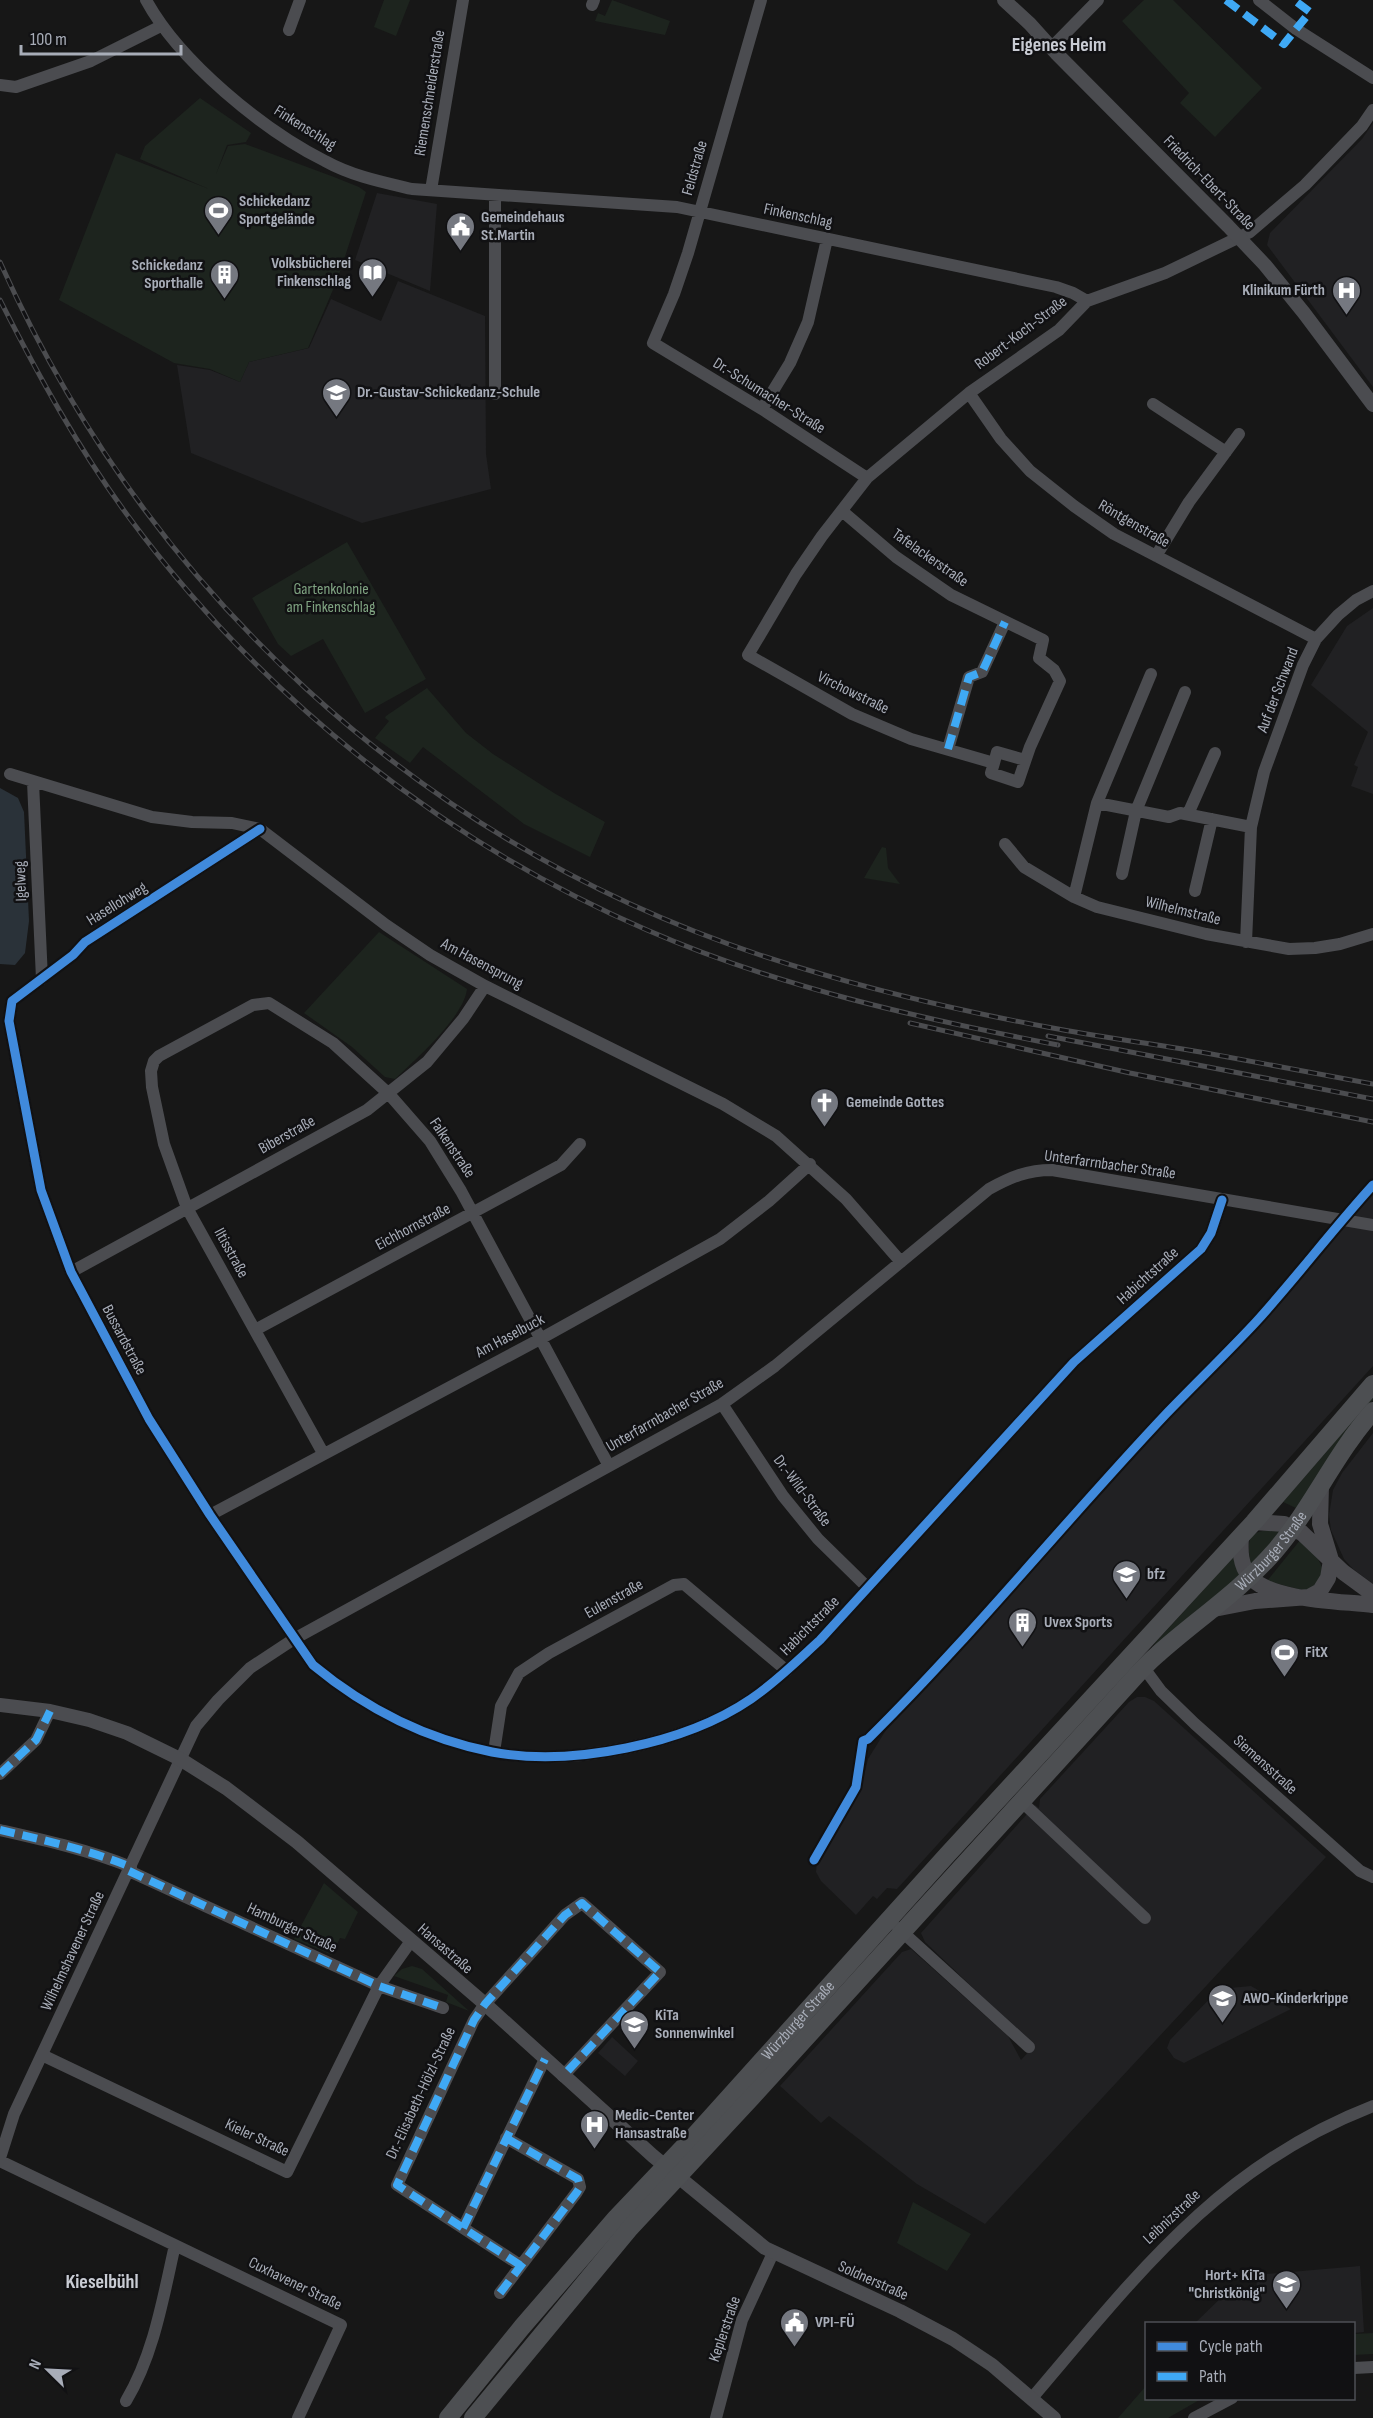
<svg xmlns="http://www.w3.org/2000/svg" width="1373" height="2418" font-family="'Sofia Sans Condensed',sans-serif">
<style>
.built{fill:#212123}
.green{fill:#1d241e}
.water{fill:#2a3239}
.lines{fill:none;stroke-linecap:round;stroke-linejoin:round}
.minor{stroke:#4b4c50;stroke-width:12}
.tertiary{stroke:#4b4c50;stroke-width:14}
.secondary{stroke:#4a4a4e;stroke-width:16}
.primary{stroke:#4d4f52;stroke-width:18}
.rail-casing{stroke:#4b4c4f;stroke-width:5}
.rail{stroke:#111113;stroke-width:3;stroke-dasharray:9;stroke-linecap:butt}
.quiet{stroke:#3fa9f5;stroke-width:8;stroke-dasharray:15 8;stroke-linecap:butt}
.cycleway-casing{stroke:#111113;stroke-width:13}
.cycleway{stroke:#408adc;stroke-width:9}
.labels{text-anchor:middle;dominant-baseline:central;stroke-width:5;stroke-linejoin:round;paint-order:stroke}
.street-label{font-size:16px;fill:#a8adb8;stroke:#111113}
.poi-label{font-size:16px;font-weight:bold;fill:#a8adb8;stroke:#111113;text-anchor:start}
.park-label{font-size:16px;fill:#7fa381;stroke:#111113}
.quarter-label{font-size:20px;font-weight:bold;fill:#c9ccd4;stroke:#111113}
</style>
<rect width="100%" height="100%" fill="#171717"/>
<path class="built" d="M1373 123V387L1267 245 1270 233 1362 139Z
M377 193 437 204 430 291 355 260Z
M398 281 485 316 486 454 491 489 362 523 191 453 177 365 210 370 240 382 249 362 309 348 331 299 381 321Z
M1373 608V794L1351 786 1358 767 1354 765 1368 732 1311 685 1347 626Z
M1373 1183V1366L897 1889 887 1888 877 1899 873 1896 856 1915 821 1881 816 1872 817 1862 845 1810 861 1788 868 1759 886 1730Z
M1373 1433V1584L1353 1569 1344 1559 1331 1530 1329 1515 1333 1490 1342 1473Z
M1137 1697H1145L1154 1701 1326 1857 985 2224 917 2184 829 2116 821 2123 780 2086 902 1952 911 1949 1008 2036 1021 2060 1034 2046 925 1942 921 1933 1035 1805 1039 1808 1040 1799 1129 1702Z
M1251 1986 1291 2009 1184 2063 1174 2058 1167 2048 1170 2040 1219 1989Z
M612 2037 638 2061 625 2076 598 2053Z
M1360 2266 1364 2332 1354 2333V2324L1195 2323 1224 2295 1257 2289 1256 2275Z"/>
<path class="green" d="M384 0H410L396 36 374 27Z
M612 0 670 21 665 35 595 21 598 13 605 16Z
M1144 0H1173L1262 88 1215 137 1180 103 1189 93 1122 21Z
M200 98 251 133 246 142 227 145 216 174 228 146 245 144 334 177 359 187 366 192 338 278 308 348 249 362 240 382 210 369 174 363 59 300 116 153 209 189 140 159 145 146Z
M347 542 426 679 365 713 323 639 291 656 278 644 252 598Z
M427 688 466 733 493 754 554 793 605 822 590 857 524 824 423 747 410 763 375 738 389 721 385 718 386 716Z
M882 847 886 848 888 868 900 884 864 878Z
M379 932 467 989C464 1017 416 1059 395 1079L385 1077 352 1047 304 1013Z
M1373 1391V1400L1357 1419 1298 1509 1283 1502 1327 1451Z
M1282 1529 1251 1566C1245 1535 1250 1530 1282 1529Z
M1301 1539C1311 1550 1321 1559 1324 1574L1313 1588 1302 1590 1267 1581Z
M1235 1555 1242 1575 1153 1647 1155 1643Z
M324 1883 358 1912 345 1939 340 1938 332 1955 294 1939Z
M412 1966 422 1969 469 2011 446 2002 448 1995 394 1976 402 1969Z
M913 2202 971 2234 947 2271 897 2243Z
M1373 2333V2354L1354 2355V2334Z
M1146 2386V2398L1201 2399 1168 2418H1118Z"/>
<path class="water" d="M0 788 18 798 24 812 29 921 25 953 15 965 0 964Z"/>
<g class="lines">
<path class="minor" d="M146 0C179 61 263 130 325 161 352 176 382 182 412 189L677 207 1056 287 1073 293 1087 301
M761 0 688 253 674 294 653 343 762 409 867 478
M1259 0 1296 29 1373 78
M592 5 594 0
M289 30 300 0
M1052 47 1098 0
M0 85 16 87 91 61 161 26
M431 190 463 0
M969 393 1001 439 1030 471 1074 506 1114 534 1316 639
M495 394V195
M1153 404 1226 452
M762 409 790 363 808 322 827 239
M842 511 896 557 951 595 1043 640 1039 658 1054 670 1060 681 1030 747 1018 782 991 773 994 763
M1156 556 1189 502 1239 434
M948 749 969 677 982 672 1005 622
M1025 760 997 752 994 763 911 739 852 714 748 655 796 574 822 536 867 478 969 393 1059 330 1087 301 1165 273 1250 232 1305 185 1362 126 1373 110
M10 774 152 817 192 822 232 823 260 829 386 925 430 955 485 986 723 1104 776 1136 846 1199 901 1262
M33 782 42 979
M1097 803 1169 817 1180 813 1251 827
M1188 814 1215 753
M260 829 85 942 73 955 12 1001 9 1021 41 1190 71 1272 149 1419 210 1515 313 1665C365 1708 426 1739 492 1752 571 1767 685 1744 751 1699 776 1682 798 1660 820 1640L1074 1362 1201 1249 1211 1233 1222 1200
M1005 844 1024 867 1074 897 1097 907 1206 934 1289 949 1315 948 1340 944 1373 934
M1122 874 1136 811 1185 692
M1195 891 1212 819
M1074 897 1097 803 1151 674
M1246 942 1251 827 1264 772 1303 665 1316 639 1338 615 1356 600 1373 591
M71 1272 367 1110 427 1062 463 1019 485 986
M255 1330 561 1165 580 1144
M722 1404 783 1496 818 1539 868 1588
M323 1453 187 1208 164 1144 152 1087 151 1071 154 1061 159 1056 253 1005 269 1003 333 1043 389 1094 430 1141 461 1191 609 1466
M210 1515 542 1338 720 1239 769 1201 810 1164
M1145 1663 1144 1668 1161 1691 1195 1724 1360 1871 1373 1877
M494 1752 501 1706 519 1673 549 1653 674 1585 684 1584 787 1671
M0 1774 36 1740 50 1711
M1022 1802 1145 1918
M0 1830C44 1840 89 1850 131 1867
M129 1871 379 1986 443 2008
M898 1928 1029 2047
M42 2055 287 2172 379 1986 411 1941
M0 2158 14 2114 196 1726 218 1700 250 1668 294 1639 722 1404 775 1366 989 1189C1011 1177 1027 1170 1052 1170L1373 1225
M0 2161 341 2325 298 2418
M463 2228 545 2059
M520 2265 397 2185 474 2020 485 2004 565 1915 582 1903 660 1972 563 2076
M500 2293 577 2192 580 2187 578 2179 506 2138
M1354 2368 1373 2367
M1032 2398C1136 2276 1218 2166 1373 2106
M126 2401C154 2354 163 2298 175 2245
M716 2418 742 2320 773 2253
M1194 2418 1232 2398"/>
<path class="tertiary" d="M1004 0 1030 24 1057 54 1228 226 1265 265 1304 313 1373 405
M0 1705 50 1711 89 1720 127 1733 180 1759 226 1788 297 1842 485 2004 653 2156 765 2248 900 2311 953 2339 992 2365 1054 2418"/>
<path class="secondary" d="M1254 1522 1284 1524 1302 1533 1343 1572 1373 1594
M1241 1536C1240 1551 1240 1565 1250 1577 1272 1601 1341 1601 1373 1605
M1214 1609 1255 1601 1309 1597 1320 1591 1328 1578 1331 1560 1320 1524 1321 1485"/>
<g class="primary">
<path id="s1" d="M448 2418 522 2327 616 2218 694 2136 947 1855 1254 1522 1373 1384"/>
<path id="s2" d="M473 2418 630 2228 752 2097 1123 1690C1134 1678 1145 1665 1158 1654 1196 1620 1239 1592 1274 1552 1312 1508 1335 1454 1373 1411"/>
</g>
<defs>
<path id="rail" d="M0 262C147 591 417 841 760 955 854 986 950 1009 1047 1027 1100 1037 1153 1044 1206 1053 1262 1063 1317 1074 1373 1084
M0 300C38 375 78 448 128 516 260 695 442 842 647 930 778 987 918 1018 1058 1045
M910 1023 1130 1073 1373 1122
M1048 1036 1373 1099"/>
</defs>
<use href="#rail" class="rail-casing"/>
<use href="#rail" class="rail"/>
<path class="quiet" d="M1226 0 1284 44 1310 12 1294 0
M948 749 969 677 982 672 1005 622
M0 1774 36 1740 50 1711
M0 1830C44 1840 89 1850 131 1867
M129 1871 379 1986 443 2008
M463 2228 545 2059
M520 2265 397 2185 474 2020 485 2004 565 1915 582 1903 660 1972 563 2076
M500 2293 577 2192 580 2187 578 2179 506 2138"/>
<defs>
<path id="cycleway" d="M260 829 85 942 73 955 12 1001 9 1021 41 1190 71 1272 149 1419 210 1515 313 1665C365 1708 426 1739 492 1752 571 1767 685 1744 751 1699 776 1682 798 1660 820 1640L1074 1362 1201 1249 1211 1233 1222 1200
M814 1860 856 1787 863 1741 868 1739C973 1635 1065 1521 1166 1414 1195 1384 1226 1354 1255 1323 1296 1278 1332 1230 1373 1185"/>
</defs>
<use href="#cycleway" class="cycleway-casing"/>
<use href="#cycleway" class="cycleway"/>
</g>
<defs>
<symbol id="stadium-pin" viewBox="-11 -11 22 30"><path d="M0 17L-7.5 6A9.5 9.5 0 1 1 7.5 6Z" fill="#757880" stroke="#111113"/><path d="M0-5a6.5 5 0 1 0 0 10a6.5 5 0 1 0 0-10ZM-3.5-1.8h7v3.6h-7Z" fill="#fff"/></symbol>
<symbol id="civic-pin" viewBox="-11 -11 22 30"><path d="M0 17L-7.5 6A9.5 9.5 0 1 1 7.5 6Z" fill="#757880" stroke="#111113"/><path d="M-.6-6.5H3V-4.5H.6V-3L4-1V1h2V6H-6V1h2V-1L-.6-3ZM-1.2 2.5V6h2.4V2.5Z" fill="#fff"/></symbol>
<symbol id="library-pin" viewBox="-11 -11 22 30"><path d="M0 17L-7.5 6A9.5 9.5 0 1 1 7.5 6Z" fill="#757880" stroke="#111113"/><path d="M-6-4Q-3-5.5-.7-3.5V5Q-3 3-6 4ZM6-4Q3-5.5 .7-3.5V5Q3 3 6 4Z" fill="#fff"/></symbol>
<symbol id="building-pin" viewBox="-11 -11 22 30"><path d="M0 17L-7.5 6A9.5 9.5 0 1 1 7.5 6Z" fill="#757880" stroke="#111113"/><path d="M-4-6H4V6H1V3H-1V6H-4ZM-2.5-4.3h1.7v1.8h-1.7ZM.8-4.3h1.7v1.8H.8ZM-2.5-1h1.7V.8h-1.7ZM.8-1h1.7V.8H.8Z" fill="#fff"/></symbol>
<symbol id="hospital-pin" viewBox="-11 -11 22 30"><path d="M0 17L-7.5 6A9.5 9.5 0 1 1 7.5 6Z" fill="#757880" stroke="#111113"/><path d="M-5-5h3v3.5h4V-5h3V5h-3V1.5h-4V5h-3Z" fill="#fff"/></symbol>
<symbol id="school-pin" viewBox="-11 -11 22 30"><path d="M0 17L-7.5 6A9.5 9.5 0 1 1 7.5 6Z" fill="#757880" stroke="#111113"/><path d="M0-5L7-2L0 1L-7-2ZM-4 1L0 2.5L4 1V4Q0 6-4 4Z" fill="#fff"/></symbol>
<symbol id="church-pin" viewBox="-11 -11 22 30"><path d="M0 17L-7.5 6A9.5 9.5 0 1 1 7.5 6Z" fill="#757880" stroke="#111113"/><path d="M-1.2-6h2.4v3.5h3.3v2.4h-3.3V6h-2.4V-.1h-3.3v-2.4h3.3Z" fill="#fff"/></symbol>
</defs>
<g fill-rule="evenodd">
<use href="#stadium-pin" x="202" y="194" width="33" height="45"/>
<use href="#civic-pin" x="444" y="210" width="33" height="45"/>
<use href="#library-pin" x="356" y="256" width="33" height="45"/>
<use href="#building-pin" x="208" y="258" width="33" height="45"/>
<use href="#hospital-pin" x="1330" y="274" width="33" height="45"/>
<use href="#school-pin" x="320" y="376" width="33" height="45"/>
<use href="#church-pin" x="808" y="1086" width="33" height="45"/>
<use href="#school-pin" x="1110" y="1558" width="33" height="45"/>
<use href="#building-pin" x="1006" y="1606" width="33" height="45"/>
<use href="#stadium-pin" x="1268" y="1636" width="33" height="45"/>
<use href="#school-pin" x="1206" y="1982" width="33" height="45"/>
<use href="#school-pin" x="618" y="2008" width="33" height="45"/>
<use href="#hospital-pin" x="578" y="2108" width="33" height="45"/>
<use href="#school-pin" x="1270" y="2268" width="33" height="45"/>
<use href="#civic-pin" x="778" y="2306" width="33" height="45"/>
</g>
<g class="labels">
<g class="street-label">
<text transform="translate(430 93) rotate(-81)">Riemenschneiderstraße</text>
<text transform="translate(305 128) rotate(32)">Finkenschlag</text>
<text transform="translate(695 168) rotate(-74)">Feldstraße</text>
<text transform="translate(1209 183) rotate(46)">Friedrich-Ebert-Straße</text>
<text transform="translate(798 216) rotate(12)">Finkenschlag</text>
<text transform="translate(1021 333) rotate(-37)">Robert-Koch-Straße</text>
<text transform="translate(769 396) rotate(32)">Dr.-Schumacher-Straße</text>
<text transform="translate(1134 524) rotate(30)">Röntgenstraße</text>
<text transform="translate(930 558) rotate(35)">Tafelackerstraße</text>
<text transform="translate(1278 690) rotate(-69)">Auf der Schwand</text>
<text transform="translate(853 693) rotate(26)">Virchowstraße</text>
<text transform="translate(21 881) rotate(-92)">Igelweg</text>
<text transform="translate(117 904) rotate(-32)">Hasellohweg</text>
<text transform="translate(1183 911) rotate(14)">Wilhelmstraße</text>
<text transform="translate(482 964) rotate(28)">Am Hasensprung</text>
<text transform="translate(287 1135) rotate(-29)">Biberstraße</text>
<text transform="translate(452 1148) rotate(56)">Falkenstraße</text>
<text transform="translate(1110 1165) rotate(8)">Unterfarrnbacher Straße</text>
<text transform="translate(413 1227) rotate(-28)">Eichhornstraße</text>
<text transform="translate(231 1253) rotate(61)">Iltisstraße</text>
<text transform="translate(1148 1276) rotate(-42)">Habichtstraße</text>
<text transform="translate(510 1336) rotate(-28)">Am Haselbuck</text>
<text transform="translate(124 1340) rotate(62)">Bussardstraße</text>
<text transform="translate(665 1415) rotate(-30)">Unterfarrnbacher Straße</text>
<text transform="translate(802 1491) rotate(53)">Dr.-Wild-Straße</text>
<text stroke="none"><textPath href="#s2" startOffset="1180">Würzburger Straße</textPath></text>
<text transform="translate(614 1599) rotate(-29)">Eulenstraße</text>
<text transform="translate(810 1626) rotate(-45)">Habichtstraße</text>
<text transform="translate(1265 1765) rotate(42)">Siemensstraße</text>
<text transform="translate(292 1928) rotate(25)">Hamburger Straße</text>
<text transform="translate(445 1949) rotate(41)">Hansastraße</text>
<text transform="translate(73 1951) rotate(-65)">Wilhelmshavener Straße</text>
<text stroke="none"><textPath href="#s1" startOffset="530">Würzburger Straße</textPath></text>
<text transform="translate(421 2093) rotate(-65)">Dr.-Elisabeth-Hölzl-Straße</text>
<text transform="translate(257 2138) rotate(25)">Kieler Straße</text>
<text transform="translate(1172 2217) rotate(-43)">Leibnizstraße</text>
<text transform="translate(873 2281) rotate(24)">Soldnerstraße</text>
<text transform="translate(295 2284) rotate(26)">Cuxhavener Straße</text>
<text transform="translate(725 2329) rotate(-71)">Keplerstraße</text>
</g>
<g class="poi-label">
<text x="239" y="201">Schickedanz<tspan x="239" dy="18">Sportgelände</tspan></text>
<text x="481" y="217">Gemeindehaus<tspan x="481" dy="18">St.Martin</tspan></text>
<text x="351" y="263" text-anchor="end">Volksbücherei<tspan x="351" dy="18">Finkenschlag</tspan></text>
<text x="203" y="265" text-anchor="end">Schickedanz<tspan x="203" dy="18">Sporthalle</tspan></text>
<text x="1325" y="290" text-anchor="end">Klinikum Fürth</text>
<text x="357" y="392">Dr.-Gustav-Schickedanz-Schule</text>
<text x="846" y="1102">Gemeinde Gottes</text>
<text x="1147" y="1574">bfz</text>
<text x="1044" y="1622">Uvex Sports</text>
<text x="1305" y="1652">FitX</text>
<text x="1243" y="1998">AWO-Kinderkrippe</text>
<text x="655" y="2015">KiTa<tspan x="655" dy="18">Sonnenwinkel</tspan></text>
<text x="615" y="2115">Medic-Center<tspan x="615" dy="18">Hansastraße</tspan></text>
<text x="1265" y="2275" text-anchor="end">Hort+ KiTa<tspan x="1265" dy="18">"Christkönig"</tspan></text>
<text x="815" y="2322">VPI-FÜ</text>
</g>
<g class="park-label">
<text x="331" y="589">Gartenkolonie<tspan x="331" dy="18">am Finkenschlag</tspan></text>
</g>
<g class="quarter-label">
<text x="1059" y="45">Eigenes Heim</text>
<text x="102" y="2282">Kieselbühl</text>
</g>
</g>
<rect x="1145" y="2322" width="210" height="78" fill="#111113" stroke="#4d4f55" stroke-width="1.5"/>
<rect x="1157" y="2342" width="30" height="9" fill="#408adc" stroke="#4d4f55" stroke-width="1.5"/>
<text x="1199" y="2352" font-size="18" fill="#a8adb8">Cycle path</text>
<rect x="1157" y="2372" width="30" height="9" fill="#3fa9f5" stroke="#4d4f55" stroke-width="1.5"/>
<text x="1199" y="2382" font-size="18" fill="#a8adb8">Path</text>
<g transform="translate(48 2370) rotate(294)" stroke="#111113" stroke-width="4.5" paint-order="stroke">
<path d="M0-4.5L10 22L0 15L-10 22Z" fill="#a8adb8"/>
<text y="-9" font-size="16" font-weight="bold" text-anchor="middle" fill="#a8adb8">N</text>
</g>
<path d="M21 45v9h160v-9" fill="none" stroke="#a8adb8" stroke-width="3"/>
<text x="30" y="45" font-size="18" fill="#a8adb8" stroke="#111113" stroke-width="4.5" paint-order="stroke">100 m</text>
</svg>
